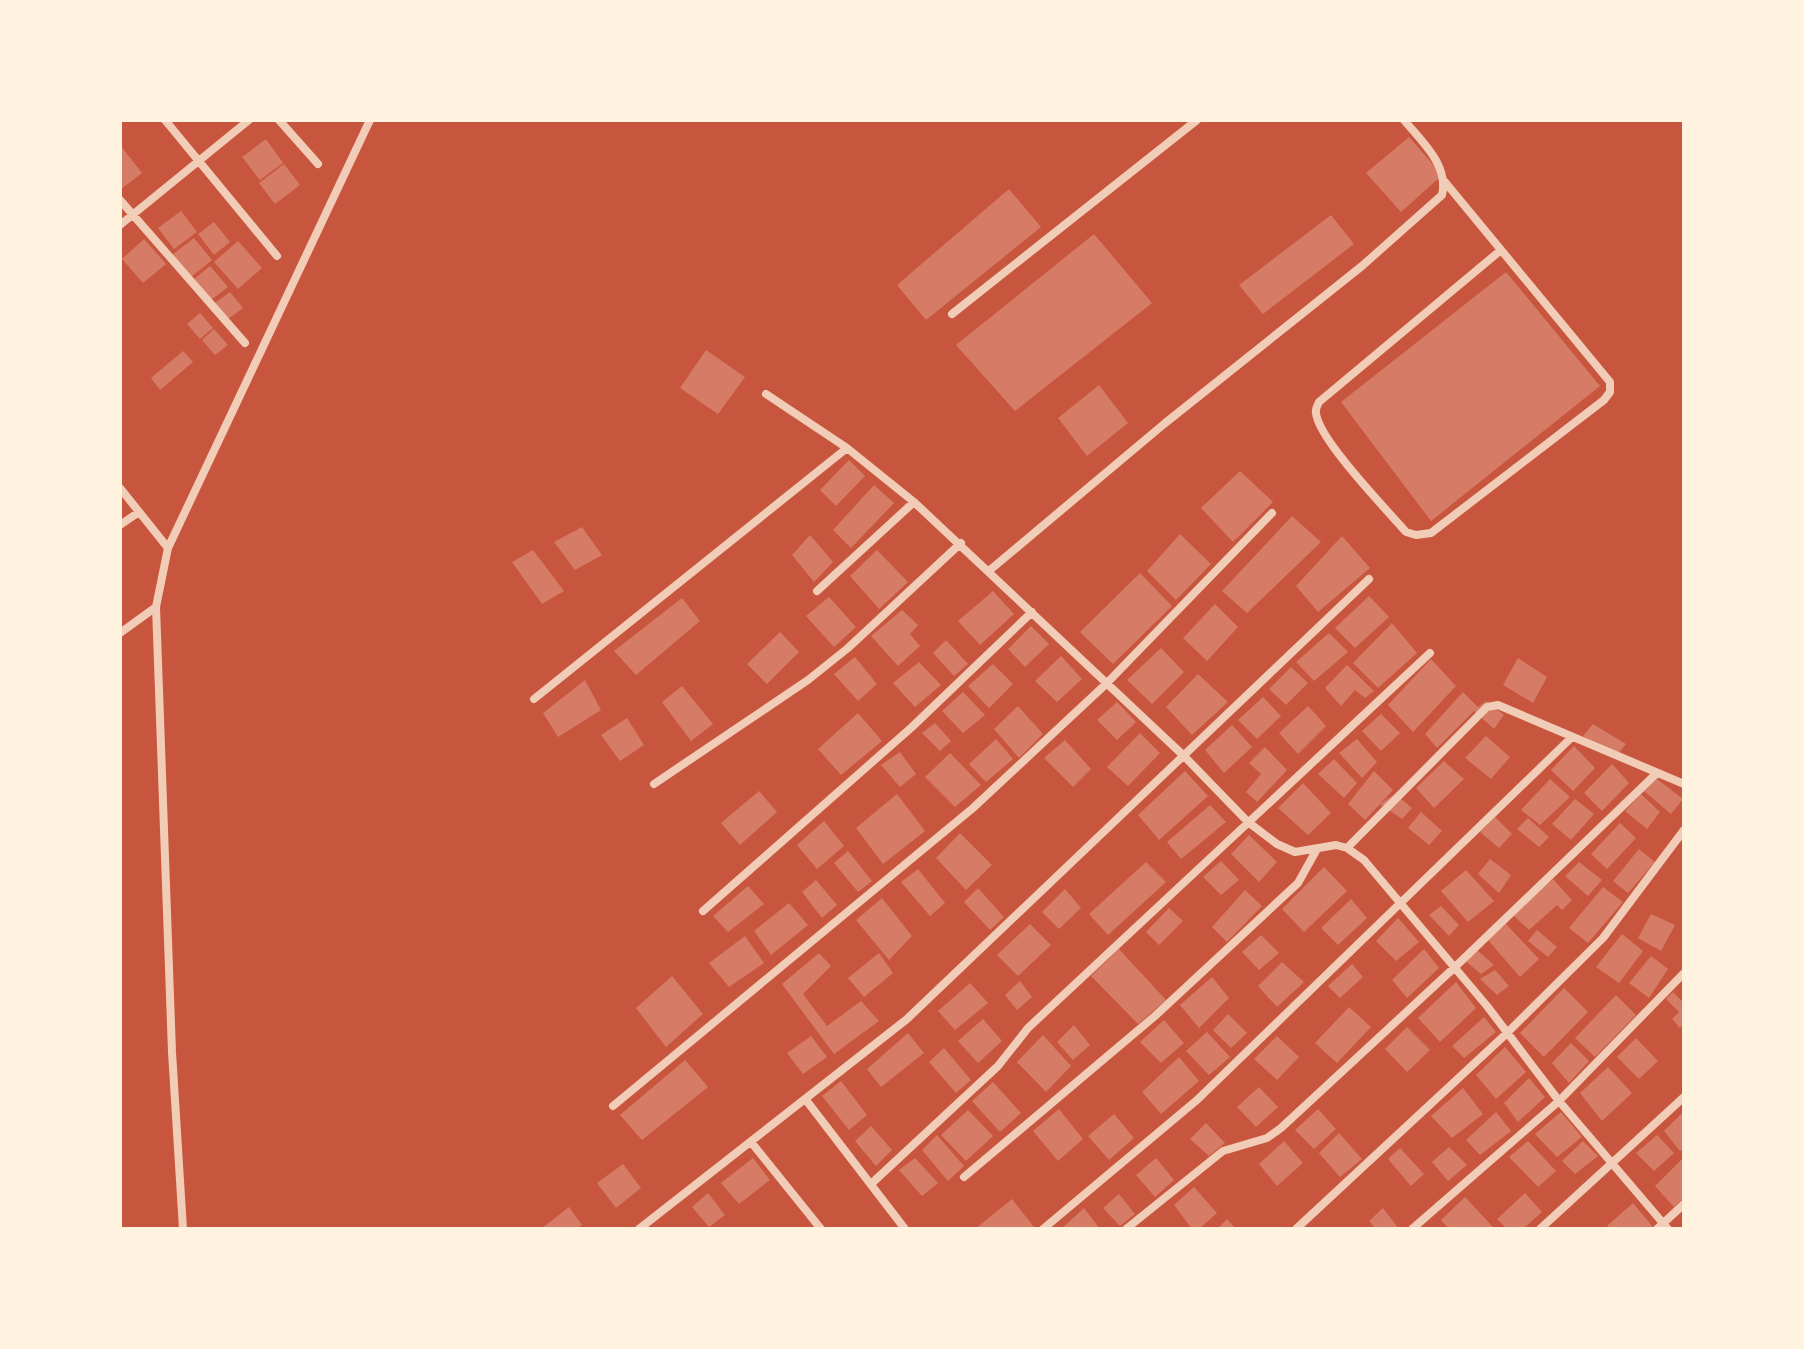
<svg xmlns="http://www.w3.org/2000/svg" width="1804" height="1349" font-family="'Space Grotesk',sans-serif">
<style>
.building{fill:#d67c66}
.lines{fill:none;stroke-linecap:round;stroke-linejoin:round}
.minor{stroke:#f1ccb7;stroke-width:8}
</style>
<rect width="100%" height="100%" fill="#c8553d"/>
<path class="building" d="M1409 137 1436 168 1439 178 1401 212 1366 173Z
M266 139 283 163 260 180 242 157Z
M120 145 142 173 120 190Z
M284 164 300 185 275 204 259 183Z
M1009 189 1041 227 926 320 897 285Z
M181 211 197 232 174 249 158 228Z
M1331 215 1354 244 1263 314 1239 285Z
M214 222 230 242 214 255 198 234Z
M1094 234 1152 303 1015 411 956 345Z
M194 238 212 260 190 278 172 255Z
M144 239 166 264 143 283 122 259Z
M238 241 262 268 238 289 214 262Z
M210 266 228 287 211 300 194 279Z
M1506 272 1600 386 1431 521 1341 402Z
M230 292 243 308 228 319 215 303Z
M200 313 213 328 200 339 187 324Z
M214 329 228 345 215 355 202 340Z
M706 350 745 377 718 414 680 388Z
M183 351 193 362 160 390 151 378Z
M1099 385 1128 423 1087 456 1058 418Z
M849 460 865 476 836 506 820 490Z
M1240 471 1273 502 1233 542 1201 508Z
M874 485 894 503 851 548 833 530Z
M1292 516 1321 542 1247 613 1222 591Z
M582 527 602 555 575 570 554 542Z
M1180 534 1211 564 1176 600 1147 571Z
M810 535 833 562 814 582 792 555Z
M1342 536 1370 568 1318 612 1296 586Z
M533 550 564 591 542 604 512 562Z
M877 550 908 582 879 609 850 576Z
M1140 573 1172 606 1113 664 1080 632Z
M993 591 1014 614 980 645 958 621Z
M1369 596 1389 617 1355 648 1335 628Z
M829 597 856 627 834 647 806 616Z
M682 598 700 621 636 675 614 651Z
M1215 604 1238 627 1207 661 1183 638Z
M902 610 918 625 910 634 920 646 898 666 871 636Z
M1392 623 1417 653 1378 688 1353 663Z
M1031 626 1049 644 1025 667 1008 649Z
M780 632 799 652 767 684 747 664Z
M1329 633 1348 652 1314 681 1296 662Z
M946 640 968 664 954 676 933 653Z
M1161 648 1184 672 1152 704 1127 680Z
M1061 656 1082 679 1057 702 1035 681Z
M855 657 877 684 858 701 834 674Z
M1518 658 1547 677 1533 703 1503 685Z
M1431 659 1456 686 1413 732 1388 705Z
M919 662 941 685 915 707 893 683Z
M993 664 1013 684 989 708 968 686Z
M1347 665 1374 691 1365 698 1355 690 1341 706 1325 688Z
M1291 667 1308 683 1286 705 1269 689Z
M1198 674 1228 702 1192 735 1166 707Z
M585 680 601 710 558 737 543 713Z
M682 686 713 724 691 741 662 702Z
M963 692 985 715 963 733 942 711Z
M1463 692 1478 707 1486 701 1504 715 1494 729 1474 711 1437 748 1425 734Z
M1263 697 1281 716 1257 739 1238 720Z
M1117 702 1136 722 1117 740 1097 720Z
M1018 706 1043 734 1019 758 994 729Z
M1308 706 1326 726 1298 754 1279 733Z
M858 713 882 741 841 775 818 749Z
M1381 714 1400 733 1381 751 1362 731Z
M627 718 644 745 620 761 601 735Z
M935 723 951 741 940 751 922 733Z
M1593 724 1626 744 1616 756 1583 736Z
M1232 725 1252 747 1224 773 1205 750Z
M1140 733 1160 753 1128 786 1107 767Z
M1486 736 1510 757 1491 779 1465 758Z
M996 739 1013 759 986 782 969 764Z
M1357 739 1377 762 1362 778 1339 753Z
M1065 740 1091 769 1073 787 1044 758Z
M1574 746 1595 768 1573 791 1551 770Z
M1265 747 1287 770 1257 802 1246 792 1261 774 1249 763Z
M900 752 916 774 900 787 881 765Z
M950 753 981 785 955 807 925 777Z
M1334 759 1357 783 1344 798 1318 774Z
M1444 761 1464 779 1434 808 1416 788Z
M1612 764 1629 783 1602 811 1584 793Z
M1185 771 1208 796 1159 840 1138 815Z
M1374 771 1393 790 1380 804 1395 794 1412 808 1402 819 1380 804 1365 820 1348 804Z
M1550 779 1570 797 1540 825 1521 810Z
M1657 779 1683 799 1671 814 1644 791Z
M1303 783 1331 813 1308 835 1278 808Z
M759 791 777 812 740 845 721 823Z
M897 794 925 831 883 864 856 828Z
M1641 794 1660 812 1647 829 1625 811Z
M1575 799 1594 814 1571 840 1552 824Z
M1210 805 1226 822 1181 859 1167 842Z
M1421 812 1442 831 1429 845 1408 828Z
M1495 817 1512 834 1499 848 1480 832Z
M1528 818 1549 837 1539 847 1517 829Z
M824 821 844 846 817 869 797 845Z
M1620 823 1636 838 1607 869 1591 854Z
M960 833 992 865 966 890 936 858Z
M1249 835 1277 862 1259 882 1231 854Z
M1639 849 1655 862 1628 893 1613 881Z
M848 851 872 881 858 892 834 863Z
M1490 859 1511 875 1499 893 1478 874Z
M1221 861 1239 880 1221 895 1203 877Z
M1146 862 1166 882 1108 935 1089 914Z
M1579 862 1602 880 1588 896 1565 876Z
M1324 867 1347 891 1304 932 1282 909Z
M918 869 945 903 930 916 901 882Z
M1466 870 1494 901 1468 922 1441 891Z
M1553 879 1572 900 1562 910 1557 905 1529 930 1513 915Z
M816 880 837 905 822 918 802 892Z
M748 886 764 904 728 932 713 916Z
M1603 887 1623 902 1588 943 1569 928Z
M978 888 1004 917 990 930 964 902Z
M1065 889 1081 908 1059 929 1042 912Z
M1245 890 1262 906 1227 942 1212 927Z
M882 898 912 936 889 960 856 920Z
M1351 899 1367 918 1338 945 1321 928Z
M789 903 808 925 771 955 754 931Z
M1441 906 1459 925 1449 936 1429 915Z
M1169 908 1183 921 1159 945 1146 932Z
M1651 914 1675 925 1661 951 1638 938Z
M1398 918 1419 942 1396 961 1376 941Z
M1030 924 1051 945 1018 976 997 955Z
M1506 924 1539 959 1520 977 1488 940Z
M1537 930 1557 947 1548 957 1528 941Z
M1622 934 1643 951 1619 983 1596 967Z
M1261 935 1279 953 1259 970 1242 952Z
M745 936 764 963 729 987 709 963Z
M1119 949 1166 1000 1138 1024 1091 976Z
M1424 949 1439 968 1407 998 1392 980Z
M1477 950 1494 965 1481 974 1463 959Z
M819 953 831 966 803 994 827 1026 861 1001 879 1021 834 1054 782 984Z
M879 953 893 973 864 997 848 978Z
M1651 956 1668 969 1649 998 1629 983Z
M1282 962 1304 982 1277 1007 1258 986Z
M1352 964 1363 977 1340 998 1328 986Z
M1495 970 1509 986 1497 995 1480 979Z
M672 976 703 1014 666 1047 636 1008Z
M1212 977 1229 998 1199 1028 1180 1005Z
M1020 981 1032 997 1017 1010 1005 995Z
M1456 982 1476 1008 1440 1042 1418 1018Z
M970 983 988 1003 955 1030 938 1011Z
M1564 988 1588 1012 1544 1057 1520 1033Z
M1673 992 1684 1003V1024L1680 1028 1672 1019 1679 1012 1666 999Z
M1616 995 1636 1015 1595 1057 1575 1038Z
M1349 1007 1371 1027 1337 1063 1315 1043Z
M1228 1014 1247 1033 1231 1048 1213 1030Z
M1484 1017 1496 1032 1464 1058 1452 1046Z
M983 1019 1002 1041 978 1063 958 1041Z
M1164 1020 1184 1043 1161 1063 1140 1042Z
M1074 1025 1090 1045 1073 1060 1057 1042Z
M1407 1027 1430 1050 1407 1072 1385 1049Z
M1207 1032 1230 1057 1209 1075 1186 1051Z
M908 1033 924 1053 881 1087 867 1069Z
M1043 1035 1071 1066 1046 1092 1017 1062Z
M811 1036 827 1057 803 1074 787 1053Z
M1277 1036 1299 1057 1277 1080 1254 1059Z
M1636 1038 1658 1061 1639 1079 1617 1057Z
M1571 1043 1589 1061 1569 1083 1552 1063Z
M1505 1047 1526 1072 1496 1099 1476 1075Z
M944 1048 971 1080 956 1093 929 1062Z
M1179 1057 1199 1081 1161 1114 1142 1092Z
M685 1060 708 1087 642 1140 620 1115Z
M1608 1067 1632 1093 1602 1121 1580 1093Z
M1529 1078 1545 1097 1518 1122 1504 1103Z
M841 1081 867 1115 849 1130 822 1096Z
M993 1082 1021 1113 1000 1132 972 1101Z
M1259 1087 1278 1107 1256 1127 1237 1107Z
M1463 1088 1483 1114 1452 1138 1431 1116Z
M1059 1109 1083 1139 1058 1161 1033 1131Z
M1318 1109 1336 1129 1314 1149 1295 1130Z
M968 1110 993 1136 966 1161 941 1135Z
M1684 1111V1148L1680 1151 1664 1131Z
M1496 1112 1511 1131 1480 1155 1466 1140Z
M1561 1112 1582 1137 1557 1157 1535 1134Z
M1114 1114 1134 1138 1109 1160 1088 1136Z
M1206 1123 1225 1143 1209 1156 1190 1139Z
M871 1126 892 1150 876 1166 855 1141Z
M1339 1133 1362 1159 1340 1177 1319 1153Z
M937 1135 964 1166 948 1181 922 1150Z
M1657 1135 1674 1153 1654 1171 1636 1153Z
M1284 1141 1303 1163 1277 1186 1259 1164Z
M1528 1141 1556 1171 1538 1187 1509 1157Z
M1583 1141 1598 1156 1575 1174 1562 1161Z
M1449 1147 1467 1165 1448 1181 1432 1162Z
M1400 1148 1424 1174 1411 1186 1388 1159Z
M1684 1157V1198L1674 1207 1655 1186Z
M753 1158 770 1180 739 1204 721 1183Z
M915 1158 938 1183 922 1196 899 1170Z
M1156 1158 1174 1180 1155 1197 1136 1175Z
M623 1164 641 1188 616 1208 597 1183Z
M1194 1187 1217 1213 1199 1229H1192L1174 1205Z
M708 1193 725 1215 709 1227 692 1207Z
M1525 1193 1542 1212 1523 1229H1507L1497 1219Z
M1119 1194 1135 1214 1120 1226 1103 1208Z
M1465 1197 1493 1227 1491 1229H1449L1441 1220Z
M1012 1199 1034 1227 1032 1229H975Z
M1633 1203 1653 1227 1651 1229H1610L1607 1226Z
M569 1207 582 1225 576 1229H541Z
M1084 1208 1100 1229H1061Z
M1383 1208 1399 1229H1376L1369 1221Z
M1227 1219 1236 1229H1217Z"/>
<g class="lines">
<path class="minor" d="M165 120 277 256
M279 120 318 164
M1445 182 1610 382V392L1604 400 1431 533 1416 535 1406 532C1387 510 1318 439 1316 413 1315 408 1317 407 1319 402L1501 250
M120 200 245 343
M120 225 249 120
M952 314 1197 120
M766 394 847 448 914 502 1184 756 1248 822 1277 844 1295 852 1336 845 1347 848 1364 860 1487 1006 1559 1101 1668 1229
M120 488 168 548
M120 525 139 512
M990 570 1164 424 1362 266 1442 195C1449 165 1422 142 1404 120
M817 591 914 502
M120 633 156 607
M534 699 847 448
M654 784 808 680 848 648 961 543
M1347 848 1479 715 1487 707 1498 705 1684 784
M703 911 912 727 1032 612
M806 1100 905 1229
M613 1106 973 808 1106 684 1272 513
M751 1142 821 1229
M964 1177 1155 1016 1298 883 1317 849
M871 1184 998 1066 1028 1028 1430 653
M183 1229 172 1052 156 607 168 548 370 120
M639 1229 907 1019 1369 579
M1043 1229 1197 1100 1572 737
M1126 1229 1223 1151 1267 1138 1281 1128 1455 967 1657 773
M1296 1229 1506 1034 1603 938 1684 830
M1412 1229 1559 1101 1684 973
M1540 1229 1684 1097
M1657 1229 1684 1204"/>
</g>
<rect width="1804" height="1349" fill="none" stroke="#fff3e0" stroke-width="244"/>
</svg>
